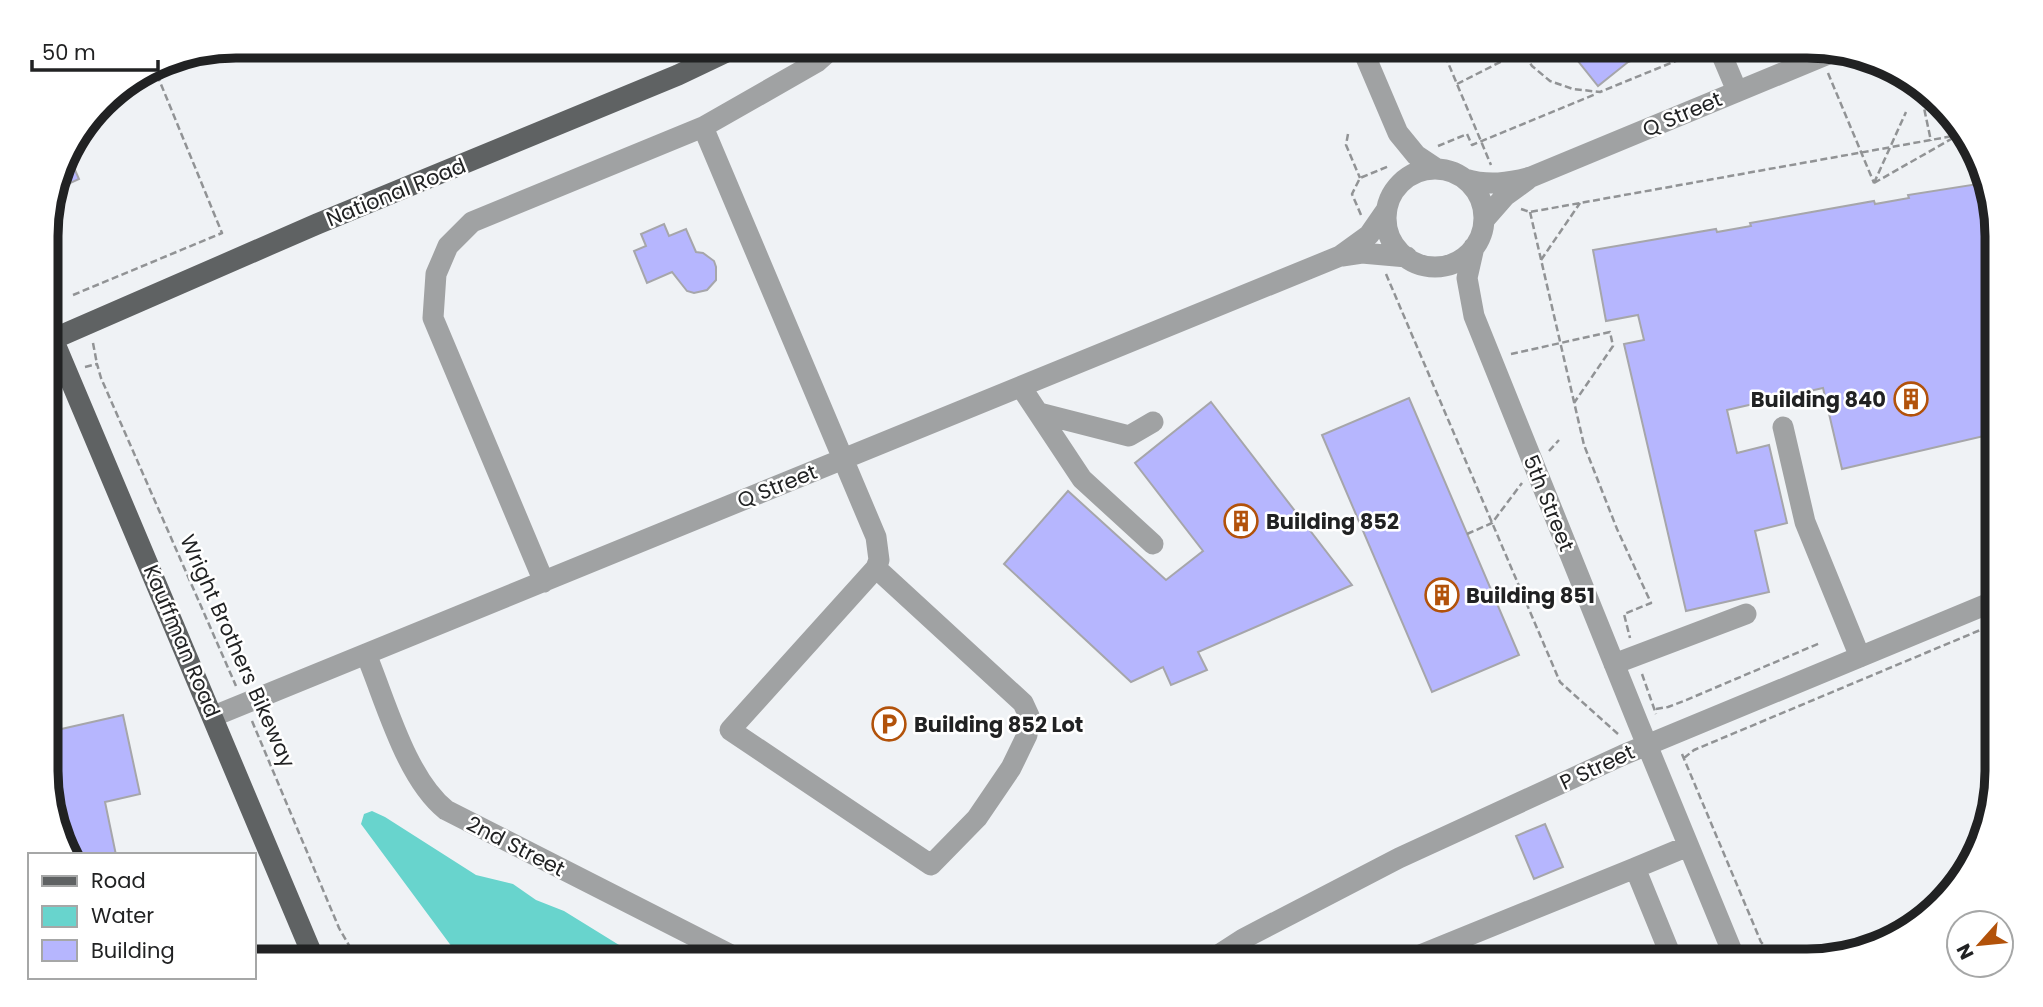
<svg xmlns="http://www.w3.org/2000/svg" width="2043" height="1007" font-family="Poppins,sans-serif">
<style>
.water{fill:#68d4cd}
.building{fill:#b6b6fe;stroke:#a6a6aa;stroke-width:2}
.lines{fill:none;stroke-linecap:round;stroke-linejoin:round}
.path{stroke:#919395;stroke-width:2.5;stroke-dasharray:7 3.5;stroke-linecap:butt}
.minor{stroke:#a0a2a3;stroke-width:21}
.major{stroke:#5f6263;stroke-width:21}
.labels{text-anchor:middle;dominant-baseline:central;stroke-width:5;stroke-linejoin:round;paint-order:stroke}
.street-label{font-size:21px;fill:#212223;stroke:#fff}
.poi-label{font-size:21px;font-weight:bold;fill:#212223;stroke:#fff;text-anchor:start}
.rim{fill:none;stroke:#212223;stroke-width:9}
</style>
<rect width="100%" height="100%" fill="#eff2f5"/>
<path class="water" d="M372 811 385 817 476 875 513 884 536 900 564 911 645 961H467L452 947 361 824 364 814Z"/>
<path class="building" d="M1566 46H1668L1628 62 1598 86Z
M71 161 79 179 55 190 61 166Z
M1984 183 1996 212 1997 433 1842 469 1823 388 1727 410 1737 453 1769 445 1787 523 1755 531 1769 592 1686 611 1624 344 1644 340 1638 315 1606 321 1593 250 1716 229 1717 232 1751 226 1750 223 1874 201 1875 204 1909 198 1908 195Z
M664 224 669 236 686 229 696 252 703 253 714 261 716 267V280L707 290 694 293 687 291 672 272 647 283 634 251 646 246 641 234Z
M1409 398 1519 655 1432 692 1322 435Z
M1211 402 1352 585 1198 652 1207 670 1171 685 1163 667 1131 682 1004 564 1068 491 1166 580 1203 551 1135 463Z
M123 715 140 794 105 802 116 855H73L48 732Z
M1545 824 1563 867 1534 879 1516 836Z"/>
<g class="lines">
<path class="path" d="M1441 46 1491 165
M1519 46 1532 66 1550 81 1573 89 1600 92 1700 51
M1828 73 1874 183
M1457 84 1522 51
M1920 89 1931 141
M1348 134 1346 145 1360 178
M1438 146 1467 134 1472 145 1596 94
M1874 183 1953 138
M1874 183 1906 112
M1521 209 1530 212 1964 134
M1530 212 1584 445 1617 529 1651 603 1624 614 1630 638
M1361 215 1352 194 1360 178 1389 166
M1541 260 1580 203
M1386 274 1560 682 1618 734
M73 295 222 233 158 77 150 68
M93 343 97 364
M1511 354 1610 332 1613 346 1574 403
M85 367 97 364 101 378 236 686
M1549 451 1559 440
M1467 534 1492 523 1522 483
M1642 674 1656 714
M1656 709 1668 707 1684 701 1820 643
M252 721 339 928 358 961
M1682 754 1761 942 1778 961
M1684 758 1694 750 1997 623"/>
<path class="minor" d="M835 46 817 62 703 127 876 537 879 560 876 568 730 730 931 865 977 818 1011 768 1027 735 1029 716 1023 703 876 568
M1361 46 1398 133 1416 155 1437 169
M1718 46 1737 91
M1386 218a49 49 0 1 1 98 0a49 49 0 1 1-98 0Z
M1465 179C1488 186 1509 183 1531 177L1833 52
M1484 220 1505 196 1527 180
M1474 247 1467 278 1474 316 1638 723 1736 961
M1342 256 1362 253 1407 257
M46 321 53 339
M1021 387 1082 479 1153 544
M1039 413 1129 436 1153 422
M1783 427 1805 522 1860 657
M544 582 433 318 436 274 448 246 472 222 703 127
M366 654C386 702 406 778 446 810L743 961
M1614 664 1746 614
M214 716 1340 256 1369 235 1387 209
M1635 868 1688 846
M1413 958 1635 868 1673 961
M1209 961 1243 939 1399 858 1623 755 1997 600"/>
<path class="major" d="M315 961 53 339 317 224 678 75 739 46"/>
</g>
<defs>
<symbol id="building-ring" viewBox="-11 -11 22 22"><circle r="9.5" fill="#fff" stroke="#b2520a" stroke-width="1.5"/><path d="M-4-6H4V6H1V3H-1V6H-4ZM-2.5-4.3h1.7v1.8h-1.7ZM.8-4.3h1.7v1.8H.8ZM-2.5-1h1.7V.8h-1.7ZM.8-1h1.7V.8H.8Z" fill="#b2520a"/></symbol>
<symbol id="parking-ring" viewBox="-11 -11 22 22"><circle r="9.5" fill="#fff" stroke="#b2520a" stroke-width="1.5"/><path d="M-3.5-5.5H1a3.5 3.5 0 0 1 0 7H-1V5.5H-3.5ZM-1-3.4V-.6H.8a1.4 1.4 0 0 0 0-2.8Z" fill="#b2520a"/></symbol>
</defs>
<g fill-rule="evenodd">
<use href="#building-ring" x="1892" y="380" width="38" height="38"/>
<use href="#building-ring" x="1222" y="502" width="38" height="38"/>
<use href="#building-ring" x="1423" y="576" width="38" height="38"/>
<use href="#parking-ring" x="870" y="705" width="38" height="38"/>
</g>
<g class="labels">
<g class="street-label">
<text transform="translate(1682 114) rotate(-23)">Q Street</text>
<text transform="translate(396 192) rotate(-22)">National Road</text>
<text transform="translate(777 486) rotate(-22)">Q Street</text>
<text transform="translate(1549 503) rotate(68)">5th Street</text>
<text transform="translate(182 641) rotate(67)">Kauffman Road</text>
<text transform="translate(238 651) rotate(66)">Wright Brothers Bikeway</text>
<text transform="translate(1597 767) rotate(-25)">P Street</text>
<text transform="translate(516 846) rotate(27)">2nd Street</text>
</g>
<g class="poi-label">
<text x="1886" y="399" text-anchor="end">Building 840</text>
<text x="1266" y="521">Building 852</text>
<text x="1466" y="595">Building 851</text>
<text x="914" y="724">Building 852 Lot</text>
</g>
</g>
<path d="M0 0H2043V1007H0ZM236 58H1807A178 178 0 0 1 1985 236V771A178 178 0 0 1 1807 949H236A178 178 0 0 1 58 771V236A178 178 0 0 1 236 58Z" fill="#fff" fill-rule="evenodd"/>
<path class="rim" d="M236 58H1807A178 178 0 0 1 1985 236V771A178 178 0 0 1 1807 949H236A178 178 0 0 1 58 771V236A178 178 0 0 1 236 58Z"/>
<rect x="28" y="853" width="228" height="126" fill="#ffffff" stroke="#a6a7a7" stroke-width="2"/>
<rect x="42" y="876" width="35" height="10" fill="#5f6263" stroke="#a6a7a7" stroke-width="2"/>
<text x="91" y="888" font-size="21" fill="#212223">Road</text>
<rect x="42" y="906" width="35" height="21" fill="#68d4cd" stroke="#a6a7a7" stroke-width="2"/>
<text x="91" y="923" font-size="21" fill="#212223">Water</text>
<rect x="42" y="940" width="35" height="21" fill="#b6b6fe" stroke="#a6a7a7" stroke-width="2"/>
<text x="91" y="958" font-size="21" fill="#212223">Building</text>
<g transform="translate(1980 944) rotate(243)"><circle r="33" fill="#ffffff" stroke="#a6a7a7" stroke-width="2"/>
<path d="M0-5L12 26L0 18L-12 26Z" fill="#b2520a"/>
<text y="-10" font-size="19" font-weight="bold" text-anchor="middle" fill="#212223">N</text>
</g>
<path d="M32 60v10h126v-10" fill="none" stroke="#212223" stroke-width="3.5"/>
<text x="42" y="60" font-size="21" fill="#212223" stroke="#ffffff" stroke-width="5" paint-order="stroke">50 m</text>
</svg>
